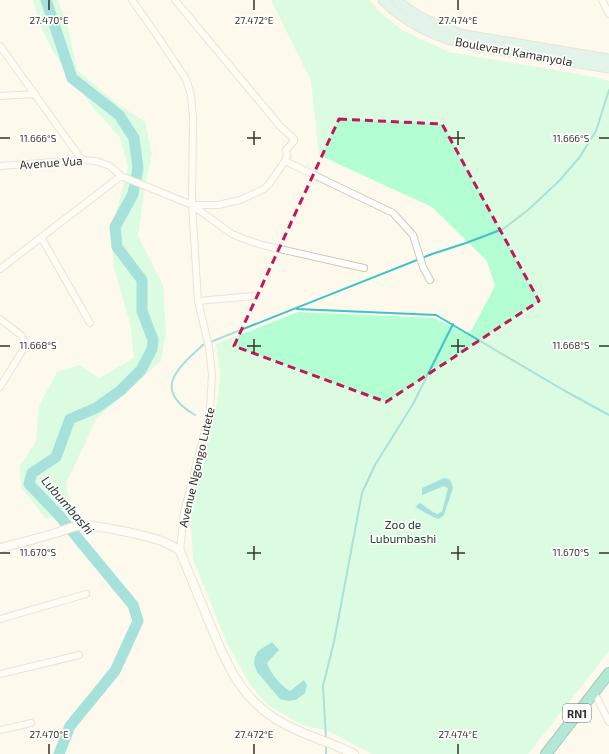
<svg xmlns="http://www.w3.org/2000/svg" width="609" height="754" font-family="'Exo 2',sans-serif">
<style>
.green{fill:#b3fed3}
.water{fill:#3ec4c7}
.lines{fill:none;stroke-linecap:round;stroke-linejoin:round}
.stream{stroke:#3ec4c7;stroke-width:2}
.river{stroke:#3ec4c7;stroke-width:11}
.minor-casing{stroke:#d1c9b5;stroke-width:8}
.tertiary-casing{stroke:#d1c9b5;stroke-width:10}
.secondary-casing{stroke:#d1c9b5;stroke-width:11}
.trunk-casing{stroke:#32947e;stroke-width:12}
.minor{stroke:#fff;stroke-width:6}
.tertiary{stroke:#fff;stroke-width:8}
.secondary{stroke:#c1eee6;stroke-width:9}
.trunk{stroke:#5ad3bc;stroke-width:10}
.marked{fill:none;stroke:#c2185b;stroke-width:3;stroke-dasharray:8 5;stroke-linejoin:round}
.ticks{fill:none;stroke:#35322a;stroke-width:1.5}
.labels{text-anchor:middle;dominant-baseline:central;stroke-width:3.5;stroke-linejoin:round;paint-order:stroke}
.shield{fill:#fff;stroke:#72706a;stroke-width:1}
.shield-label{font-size:11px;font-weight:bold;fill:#35322a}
.street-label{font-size:12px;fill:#35322a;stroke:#fff}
.park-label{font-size:12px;fill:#1a412d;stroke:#fff}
.water-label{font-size:13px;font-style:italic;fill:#1e3435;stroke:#fff}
.ticks-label{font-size:10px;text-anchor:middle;fill:#35322a;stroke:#fff;stroke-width:3.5;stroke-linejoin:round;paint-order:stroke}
</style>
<rect width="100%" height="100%" fill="#fef9ed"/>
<path class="green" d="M33 0H58L68 28 77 70 115 102 145 122 152 154 145 186 138 236 163 285 166 331 161 361 97 418 66 483 72 514 46 519 21 487 20 466 36 441 39 406 57 372 80 365 99 378 134 358 130 323 114 268 111 233 128 167 120 137 94 109 53 52 40 25Z
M271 0H369L381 13 402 30 449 52 595 77 609 81V651L528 754H372L329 731 302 725 268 705 248 682 227 643 193 559 190 511 218 397 220 375 216 344 298 312 434 318 469 335 495 286 487 261 432 207 319 155 311 81Z"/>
<path class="water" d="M444 478 448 479 451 481 453 488 444 515 439 519 435 518 415 507 420 503C427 507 431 512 438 514L442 511 448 488 444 486 422 495V488Z
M272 642 279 650 267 663C270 673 281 686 290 691L304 680 307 685 305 693 296 700 288 701 280 699 257 672 254 664 255 657 258 651Z"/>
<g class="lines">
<path class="stream" d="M297 309 436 315 565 391 609 415
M195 415C153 390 175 370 203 345L432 254 466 243 503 229 528 210 559 181 579 158 596 131 609 90
M326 739 323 686 334 642 362 493 375 465 413 404 453 324
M326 745V754"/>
<path class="river" d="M46 0 72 78 119 115 134 138 138 168 133 194 115 227 117 247 142 280V311L153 340 152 349 141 370 120 391 96 408 70 419 56 457 32 473 29 484 57 513 133 605 138 621 115 671 70 726 59 754"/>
<defs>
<path id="minor" d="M132 0 158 37 186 79 191 95 193 117 192 205 198 301 209 347 212 375 210 411 184 512 180 551
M602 0 609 14
M0 46 82 160
M0 96 35 94
M285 161 393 213 413 235 423 267 430 280
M0 166 82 160 96 161 110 166 121 176 192 205H218L240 200 264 189 269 184 285 161 287 156 286 150 294 141V139L280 126 175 0
M192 205 232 234 244 239 262 245 364 268
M41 237 90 323
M0 269 121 176
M198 301 253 296
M0 319 22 336 25 344 23 350 0 387
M0 619 86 594
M0 674 79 655
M594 692 609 722
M0 730 31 723"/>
<path id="tertiary" d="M0 548C20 543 40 538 59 532 65 530 71 527 77 526 92 523 149 536 164 542 170 544 175 548 180 551 190 576 200 600 210 624 226 662 238 694 274 718 300 735 327 740 354 754"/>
<path id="secondary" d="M383 0C408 25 440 39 474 46L609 68
M397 0C417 18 440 28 465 35L609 59"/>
<path id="trunk" d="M546 754 609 673"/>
</defs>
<use href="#minor" class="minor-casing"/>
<use href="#tertiary" class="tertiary-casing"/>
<use href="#secondary" class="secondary-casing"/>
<use href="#trunk" class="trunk-casing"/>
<use href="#minor" class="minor"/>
<use href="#tertiary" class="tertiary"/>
<use href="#secondary" class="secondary"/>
<use href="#trunk" class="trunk"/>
</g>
<path d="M0 0H609V754H0ZM339 119 442 124 539 301 386 402 234 346Z" fill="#fef9ed" fill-opacity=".55" fill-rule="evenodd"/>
<path class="marked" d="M339 119 442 124 539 301 386 402 234 346Z"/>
<path class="ticks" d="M49 0V10M254 0V10M458 0V10M254 131V145M458 131V145M0 138H10M247 138H261M451 138H465M599 138H609M254 339V353M458 339V353M0 346H10M247 346H261M451 346H465M599 346H609M254 546V560M458 546V560M0 553H10M247 553H261M451 553H465M599 553H609M49 744V754M254 744V754M458 744V754"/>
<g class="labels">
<rect class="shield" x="563" y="704" width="28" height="18" rx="3"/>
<g class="shield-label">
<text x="577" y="713">RN1</text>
</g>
<g class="street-label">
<text transform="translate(514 51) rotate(10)">Boulevard Kamanyola</text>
<text transform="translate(51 162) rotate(-4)">Avenue Vua</text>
<text transform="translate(196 467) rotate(-77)">Avenue Ngongo Lutete</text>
</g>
<g class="park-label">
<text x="403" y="524">Zoo de<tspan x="403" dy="14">Lubumbashi</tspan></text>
</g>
<g class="water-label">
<text transform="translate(68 505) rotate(49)">Lubumbashi</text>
</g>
</g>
<g class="ticks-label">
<text x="49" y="24">27.470°E</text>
<text x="254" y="24">27.472°E</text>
<text x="458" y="24">27.474°E</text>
<text x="38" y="142">11.666°S</text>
<text x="571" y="142">11.666°S</text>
<text x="38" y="349">11.668°S</text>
<text x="571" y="349">11.668°S</text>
<text x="38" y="556">11.670°S</text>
<text x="571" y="556">11.670°S</text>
<text x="49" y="738">27.470°E</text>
<text x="254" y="738">27.472°E</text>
<text x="458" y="738">27.474°E</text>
</g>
</svg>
